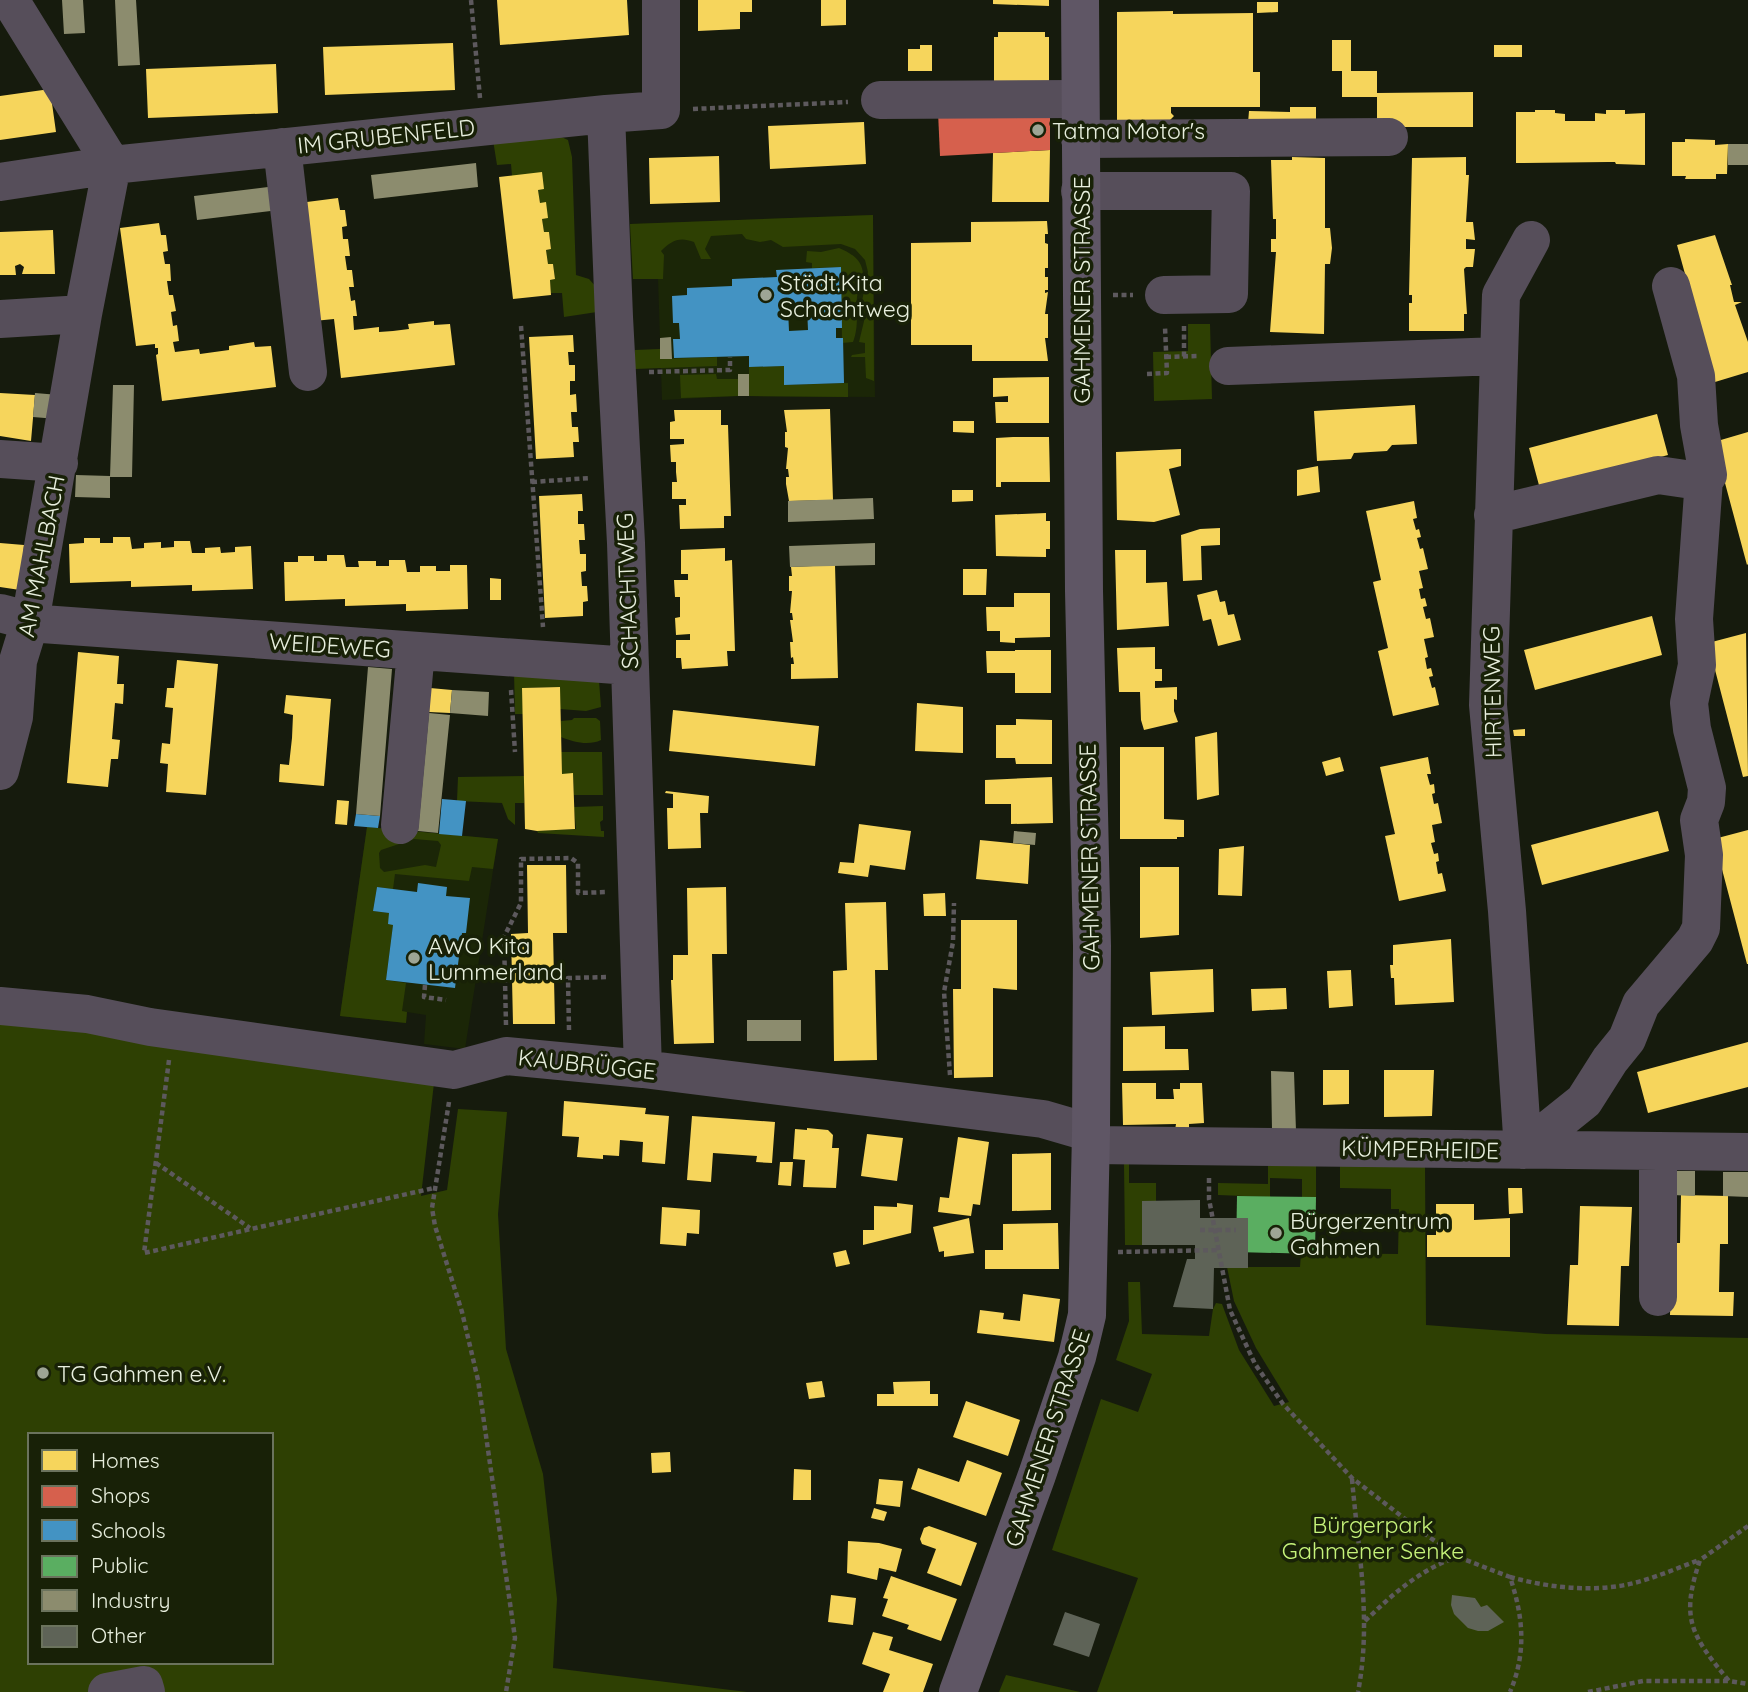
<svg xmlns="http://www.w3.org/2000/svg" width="1748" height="1692" font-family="Quicksand,sans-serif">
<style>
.built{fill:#1b2607}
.green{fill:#2e4003;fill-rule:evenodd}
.homes{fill:#f6d55c}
.shops{fill:#d6604d}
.schools{fill:#4393c3;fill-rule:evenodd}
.public{fill:#5aae61}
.industry{fill:#8c8c6e}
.building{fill:#5e6357}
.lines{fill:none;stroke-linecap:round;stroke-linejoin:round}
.path{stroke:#5d595d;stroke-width:4.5;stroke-dasharray:5 3.5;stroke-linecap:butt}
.minor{stroke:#564e5a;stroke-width:38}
.major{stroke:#5f5665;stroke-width:38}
.poi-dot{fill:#9ea595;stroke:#182107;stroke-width:2.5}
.labels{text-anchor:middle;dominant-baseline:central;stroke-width:7;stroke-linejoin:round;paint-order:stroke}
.poi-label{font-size:23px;fill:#e8efde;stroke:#182107;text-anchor:start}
.street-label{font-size:23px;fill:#e8efde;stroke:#182107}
.park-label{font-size:23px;fill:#c6f37a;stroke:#182107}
</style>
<rect width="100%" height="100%" fill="#161b0d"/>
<path class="built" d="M873 215 875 397 738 396 662 400 658 278 633 279 630 224Z
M367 827 498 839 465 1049 424 1044 426 1015 407 1012 406 1023 340 1016Z"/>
<path class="green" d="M555 134 568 140 572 157 576 275 589 279 597 288V312L564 317 562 293H551L550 280 555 279 553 264H548L546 250 551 249 549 232H544L542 219 547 218 540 203 538 190 512 176 511 164 497 165 493 140Z
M873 215 874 381 866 378 865 357H851L852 355 865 353V343L859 342 865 317 862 301 868 272 865 260 855 249 841 244 783 247 771 240 760 242 746 239 742 234 711 236 705 249 711 259H701L694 242C679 236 671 241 661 251L664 255 663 279H633L630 224Z
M839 248C851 253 863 260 863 275 863 283 858 290 857 297 856 313 859 326 853 342L842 343 841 267 812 268V263L806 262 807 251 821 252Z
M1188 324H1210L1212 399 1154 401 1153 352 1188 351Z
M660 349 661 359 717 357V366L635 369V350Z
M784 366 785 385 848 383V397L749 396V367Z
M716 374 717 379H738V396L681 398 680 375Z
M514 672 599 681 601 707 586 711 560 709V687L522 688 523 714H515Z
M574 718H596L600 721 601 740C589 746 573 742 561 737V721L572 720Z
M561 752H602L603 795H574L573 774H562Z
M524 776V803H515V825L508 819 502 803 457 801 458 777Z
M603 806V820L600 822 601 831H604V837L538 833 537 831 576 829 574 807Z
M367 827 498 839 493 869 472 867 469 881 395 874 393 889 377 887 373 911 389 913 393 925 386 980 406 983 402 1011 407 1012 406 1023 340 1016ZM414 839 438 841 441 845 436 867 425 865 384 872 380 868 379 853 381 850Z
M0 1012 434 1083 421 1196 447 1190 458 1109 507 1112 498 1214 506 1349 543 1474 557 1599 553 1668 747 1692H0ZM30 1435H271V1662H30Z
M1129 1163V1183H1156V1201L1142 1245H1125L1124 1164Z
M1268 1165H1316V1197H1302V1179L1270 1178V1197L1218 1195V1183L1268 1184Z
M1340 1165 1425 1166 1426 1325 1546 1334 1748 1338V1692H1097L1138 1578 1052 1550 1101 1399 1138 1412 1152 1374 1116 1360 1129 1321 1128 1282H1140L1142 1334 1209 1336 1213 1309 1216 1303 1222 1304 1239 1350 1274 1406 1289 1402 1256 1348 1234 1301 1227 1267H1300L1301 1253 1398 1254 1399 1209H1391V1189L1340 1188Z
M1006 1675 1080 1692H999Z"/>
<path class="homes" d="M497 0H627L629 35 500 45Z
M698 0H752V12H740V29L698 31Z
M821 0H846V25L821 26Z
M993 0H1049V6L993 4Z
M1257 2H1278V12L1257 13Z
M1173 11V14L1253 13V72H1260V107H1171V113L1174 116 1167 123 1117 129V12Z
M998 32H1045V37H1049V81H994V37H998Z
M1332 40H1351V71H1377V93L1473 92V127H1377V97H1342V71H1332Z
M453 43 455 90 325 95 323 47Z
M920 45H932V71H908V49H920Z
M1494 45H1522V57H1494Z
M276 64 278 113 148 118 146 69Z
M50 89 56 132 0 140V96Z
M1290 107H1316V124L1248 123 1249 111 1290 112Z
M1535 110H1555V113L1565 114V121H1595V113L1606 114V110H1625V114L1645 113V165L1616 164 1615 162H1608L1516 163V112H1535Z
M864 122 866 164 770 169 768 126Z
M1685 139 1715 140V145L1728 144 1727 174H1716V179H1685L1686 176H1672V142H1685Z
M1050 150 1049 202H992L993 153Z
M719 156 720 202 650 204 649 158Z
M1292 157 1325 158V228H1330L1332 248 1330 264H1325L1324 334 1270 332 1276 252H1271V239H1276V219H1273L1271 160H1292Z
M1466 157V175H1469L1466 222H1473L1475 240 1466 239V249H1475L1473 267H1466L1464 269 1467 314H1464V331H1409V303H1412V295H1409L1412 158Z
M542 172 544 189 538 190 540 203 546 202 548 218 542 219 544 232H549L551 249 546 250 548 264H553L555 279 550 280 551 295 513 299 499 177Z
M338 198 340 210H345L347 226 342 227 343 239H348L350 256H345L347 270H352L354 287H349L351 301 355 300 357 316H353L354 330 379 327V332L393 331 409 329 408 324 434 321V325L450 324 455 365 341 378 334 319 314 321 299 203Z
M1047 221 1048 234H1045V243L1048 244V268H1045V277H1048V290H1045V293L1048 292 1045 314H1048V338H1045L1048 361H972V345H911V243L971 242V222Z
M159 223 161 235H166L168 251 163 252 165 264H170L171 281H167L169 295H173L176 311 171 312 173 326 177 325 179 341 173 342 175 352 199 349 200 354 229 350V346L254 342 255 347 271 346 276 387 162 401 156 355 158 354V348H155V344L136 346 120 228Z
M53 230 55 274H22L24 267 20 264 15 266 16 275H0V232Z
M1715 235 1732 285H1730L1734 302H1742L1735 305 1748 342V372L1715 382 1677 245Z
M573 335 574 352H568L569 365H575V381H570V395L576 394 577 412H571L572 427H578L579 442H573L574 457 536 459 529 337Z
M1049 377V423H996L995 402H1008V396L993 397V378Z
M0 393 35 395 31 441 0 436Z
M1415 405 1417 444 1392 445 1387 451 1354 453 1351 459 1317 461 1314 411Z
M830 409 833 500 789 501 786 484V477H789L788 469H786L788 448 785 447V432H787L784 410Z
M674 410H721V425H728L731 516H724V528L680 529 679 505H686V499H672V482H677L676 472V462H671L670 445 684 444V439H670V422L675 421Z
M1657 414 1668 455 1540 489 1529 448Z
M953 421H974V433L953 432Z
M1748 432V564L1747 565 1714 442Z
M1013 437H1049L1050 482H1001V487H996V438Z
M1181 449V466L1169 469 1180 515 1154 522 1117 520 1116 452Z
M1318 466 1320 492 1297 496V470Z
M952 490H973V501L952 502Z
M582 494 583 511H578V524H584L585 540H579L580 554H586V571L581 572 582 586H587L588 601 583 602V616L545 618 539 496Z
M1414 501 1417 518 1413 519 1416 530 1419 529 1421 537 1417 538 1420 549 1423 548 1428 569 1419 571 1423 588 1419 589 1421 599 1425 598 1427 606 1423 607 1426 619 1430 618 1434 637 1424 639 1428 657 1425 658 1427 669 1431 668 1433 676 1429 677 1432 688 1435 687 1439 705 1393 716 1378 651 1388 648 1373 582 1381 580 1366 511Z
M1046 513V521H1050V549H1046V557L996 556 995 515Z
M1220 528V545L1201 546 1202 580 1183 581 1181 535 1200 529Z
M113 537H130L132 549 144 548V543L161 542V548L174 547V541H190L192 553H205V548L220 547 221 553 235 552V547L251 546 253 589 192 591V585L131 587V581L70 583 69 544 84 543V538H100V543H113Z
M0 543 24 545 20 590 0 587Z
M725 548V561L732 560 735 651H727L728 666 682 669 681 658H676V640H690V634L676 635 675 618 680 617V597H675L674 580H688V574H681V550Z
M1115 550H1146V583L1167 582 1169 626 1117 630Z
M327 555H344L346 567H359L358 561H376V566H389V560H405L407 572H420V566H436V571H450V565H467L468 609 406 611V604L345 606V599L285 601 284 562H298V556H314V561H327Z
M835 565 838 678 791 679V664H794L793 657 791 658 790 642H793L790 620H793L792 613H790L792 591H789V576H792L791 567Z
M963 569H987L986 595H963Z
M490 578 501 579V600H490Z
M1217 590 1220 602 1225 601 1228 615 1234 614 1241 640 1218 646 1211 619 1203 621 1197 595Z
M1014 593H1050V637L1015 638V643L1000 642V631H987L986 607H1014Z
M1652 616 1662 655 1535 690 1524 650Z
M1746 633 1748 776 1743 777 1708 643Z
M1155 647V669H1162V681H1155V688L1177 687V700L1174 699V711L1178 722 1144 730 1141 720 1140 692H1119L1117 648Z
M1015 650H1051V693H1015V673H987L986 651H1015Z
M78 652 119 656 117 684H124L123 704 115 703 112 739 120 740 118 759H111L108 787 67 783Z
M177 660 218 664 206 795 166 792 168 764 160 763 162 743 170 744 173 708 165 707 167 688H174Z
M560 687 562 774 573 773 575 829 537 831 525 829 522 688Z
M430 688 452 690 450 713 429 712Z
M286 695 331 699 324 786 279 782 280 764 289 765 292 738 293 715 284 713Z
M917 703 963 707V753L915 751Z
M673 710 819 726 815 766 669 751Z
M1016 719 1052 720V764H1016L1015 758H996V725H1016Z
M1525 729V736H1514L1513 730Z
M1217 732 1219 795 1197 800 1195 737Z
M1120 747H1164V819L1184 820V837H1177V839H1120Z
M1340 757 1344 771 1326 776 1322 762Z
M1428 757 1431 774H1427L1430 785 1434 784 1435 793 1432 794 1434 804 1438 803 1442 823 1432 825 1435 842 1431 843 1434 854 1438 853 1439 861 1436 862 1438 874 1442 873 1446 891 1399 901 1385 836 1395 834 1380 767Z
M1052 777 1053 823 1011 824V804H985V780Z
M666 791 709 796 708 813H700L701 848 668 849 667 808H673V794L665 793Z
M337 800 349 801 347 825 335 824Z
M1658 811 1669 851 1542 885 1531 845Z
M859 824 911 831 905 870 870 865 868 877 838 873 840 862 854 863Z
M1748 830V964H1747L1714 839Z
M980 840 1030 845 1028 884 976 879Z
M1244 846 1242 896 1218 895 1219 849Z
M527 865H566L567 933H553L555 1024H513L511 934 528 933Z
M1140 867H1179V935L1140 938Z
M726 887 727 954H712L714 1043 674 1044 671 980H673V955H688L687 888Z
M945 893 946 916H924L923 894Z
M886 902 888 970H875L877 1060 834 1061 833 971 847 970 845 903Z
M961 920H1017V990L993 988V1077L954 1078 953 989H961Z
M1451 939 1454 1002 1395 1005 1394 978H1391L1390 965H1393V945Z
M1213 969 1214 1012 1152 1015 1150 972Z
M1351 970 1353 1006 1329 1008 1327 971Z
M1286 988 1287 1009 1252 1011 1251 989Z
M1165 1026V1049H1188L1189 1070 1123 1071V1027Z
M1748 1042V1087L1648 1113 1637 1072Z
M1323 1070H1349V1104L1323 1105Z
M1384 1070H1434L1432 1116 1384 1117Z
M1122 1083H1156V1099H1174L1173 1089H1180V1083H1202L1204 1123 1189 1124V1130H1175L1176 1124 1123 1125Z
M564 1101 646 1108 645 1114 669 1116 665 1164 642 1162 643 1142 620 1140 619 1156 603 1155V1159L577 1157 579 1137 562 1136Z
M692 1116 775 1122 772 1163 756 1162 757 1156 713 1153 711 1182 687 1180Z
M807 1128 828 1130 833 1135 832 1148H839L836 1188 803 1187 805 1160 793 1159 795 1129 807 1130Z
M867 1134 903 1138 897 1181 861 1176Z
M958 1137 989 1142 980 1205 973 1204 971 1216 938 1212 940 1197 949 1198Z
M1051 1153V1210L1012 1211V1154Z
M780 1162H793L791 1186 778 1185Z
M1508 1188H1522L1523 1213 1509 1214Z
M1681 1195 1728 1196V1244H1720L1719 1292H1734L1733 1316 1670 1315 1672 1243H1680Z
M897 1203 913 1205 911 1233 863 1245V1230H874V1206L897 1207Z
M1436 1204H1474V1220L1510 1218V1257H1427V1235H1436Z
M1580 1206 1632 1207 1629 1266H1621L1619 1326 1567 1325 1570 1265H1578Z
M662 1207 700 1210 699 1234 687 1233 686 1246 660 1244Z
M969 1218 974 1253 944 1257V1251L939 1252 933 1227Z
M1058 1223 1059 1269H985V1250H1003V1224Z
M846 1250 850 1264 836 1267 833 1253Z
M1023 1294 1060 1299 1054 1342 977 1333 980 1310 1004 1313 1003 1319 1020 1321Z
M822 1381 825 1397 809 1399 806 1383Z
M930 1381V1394H938V1406H877V1394H894L893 1382Z
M966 1401 1020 1420 1008 1456 953 1437Z
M670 1452 671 1472 652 1473 651 1453Z
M967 1460 1002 1473 986 1516 911 1489 918 1468 959 1482Z
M794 1469 811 1470V1500H793Z
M879 1479 903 1481 900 1507 876 1504Z
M874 1508 887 1512 884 1521 871 1518Z
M929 1526 977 1543 961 1586 927 1573 936 1549 922 1544 920 1539 924 1528Z
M848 1541 879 1543 902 1549 896 1572 879 1568 877 1580 847 1573Z
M891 1576 957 1599 941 1641 907 1629 909 1625 882 1616 888 1599 883 1598Z
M831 1595 856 1598 853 1625 828 1622Z
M873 1632 893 1637 889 1650 933 1664 923 1692H883L890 1674 862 1664Z"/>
<path class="shops" d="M1050 107V150L940 156 938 112Z"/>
<path class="schools" d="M841 267 842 328H836V338H843L844 383 784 385V366L749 367V356L674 358 673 339H680L679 323H673L672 296 687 295V288L732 286V279L777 277 776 270ZM807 308 808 330 789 331 788 309Z
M442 799 466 801 462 836 439 834Z
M356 814 380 816 378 828 354 826Z
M418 883 447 887 446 896 470 898 466 933H462L455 988 386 980 393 925 388 924 389 913 373 911 377 887 417 892Z"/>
<path class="public" d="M1237 1196 1316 1197 1315 1254 1236 1252Z"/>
<path class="industry" d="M62 0H83L85 33 64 34Z
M115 0H136L140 65 118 66Z
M1728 144H1748V165H1728Z
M476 163 478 187 374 199 371 175Z
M276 186 279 210 197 220 194 196Z
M671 337 672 359H660V338Z
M738 374H749V396H738Z
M113 385H134L132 477H110Z
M35 393 59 395 57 419 33 417Z
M76 475 110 476V498L75 497Z
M873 498 874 519 788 522V501Z
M875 543V565L790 567 789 546Z
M368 667 392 669 380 816 356 814Z
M452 690 489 692 488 716 450 713Z
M429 713 450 715 438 833 418 831Z
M1014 831 1036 833 1035 845 1013 843Z
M747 1020H801V1041H747Z
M1271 1071 1294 1072 1296 1131 1272 1130Z
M1674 1171H1695V1196L1673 1195Z
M1723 1172H1748V1197L1723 1196Z"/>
<path class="building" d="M1200 1200V1218H1248V1268H1214L1213 1309 1173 1307 1187 1259H1195V1245H1142V1201Z
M1452 1595 1475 1598 1481 1607 1487 1605 1504 1622 1488 1631H1478L1468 1628 1454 1614 1451 1605Z
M1065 1612 1100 1624 1089 1657 1053 1645Z"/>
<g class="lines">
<path class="path" d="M471 0 480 98
M693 109 848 102
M1113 295H1133
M521 326 543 627
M1184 326V357
M1166 357 1200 356
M649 372 730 370V357
M1147 374 1167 373 1165 327
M532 482 590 478
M511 690 515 752
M425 985 424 997 446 1000
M506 1025 504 937 521 903V859L571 858 578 863V893L608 892
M569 1030 568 978 609 977
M169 1060 144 1253 434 1188
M950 1075 944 992 953 942 954 903
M449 1102 432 1208 435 1226 462 1312 478 1380 515 1638 506 1692
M156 1163 250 1228
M1209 1178V1199L1230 1310 1255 1364 1283 1404 1352 1478 1422 1532 1458 1557 1510 1577C1523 1616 1527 1652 1510 1692
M1200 1230H1236
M1118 1252 1219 1250
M1352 1479C1358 1549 1372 1621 1358 1692
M1748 1526 1700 1560C1680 1619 1691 1635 1729 1681L1748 1684
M1510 1577C1546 1587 1588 1592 1625 1585 1650 1580 1675 1569 1699 1560
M1365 1621C1393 1594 1419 1570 1457 1557
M1588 1692 1643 1681H1728"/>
<path class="minor" d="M880 100 1079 99
M606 114 614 317 626 543 643 1069
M1080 139 1389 137
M282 147 308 372
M0 182 112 165 606 114 661 110V0
M1080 191H1231L1229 294 1164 295
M0 319 83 314
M1228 366 1499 356
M0 459 59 463
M1493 515 1658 475 1699 481 1708 475 1699 425 1696 376 1671 286
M0 613 42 624 630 666
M0 771 14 717 18 661 30 622 83 314 112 165 10 0
M400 825 416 651
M0 1006 87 1014 150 1027 454 1070 506 1056 643 1069 1043 1119 1091 1133
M1091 1145 1748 1152
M1523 1150 1507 911 1488 705 1501 295 1531 240
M1523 1150 1584 1101 1610 1060 1627 1039 1641 1004 1695 940 1701 928 1704 855 1699 820 1706 802 1707 788 1692 729 1689 703 1697 665 1694 619 1704 479
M1658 1151V1297
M107 1692 144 1685 146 1692"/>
<path class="major" d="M958 1692 1037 1475 1077 1357 1087 1315 1091 1133 1092 946 1084 591 1080 0"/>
</g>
<g class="poi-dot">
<circle cx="1038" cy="130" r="7"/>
<circle cx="766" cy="295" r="7"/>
<circle cx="414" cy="958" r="7"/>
<circle cx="1276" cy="1233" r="7"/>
<circle cx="43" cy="1373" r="7"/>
</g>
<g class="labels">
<g class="poi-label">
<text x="1052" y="130">Tatma Motor's</text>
<text x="780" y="282">Städt.Kita<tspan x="780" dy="26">Schachtweg</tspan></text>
<text x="428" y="945">AWO Kita<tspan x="428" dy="26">Lummerland</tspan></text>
<text x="1290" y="1220">Bürgerzentrum<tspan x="1290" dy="26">Gahmen</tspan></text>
<text x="57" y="1373">TG Gahmen e.V.</text>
</g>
<g class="street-label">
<text transform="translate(386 136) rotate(-6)">IM GRUBENFELD</text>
<text transform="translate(1081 290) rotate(-90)">GAHMENER STRASSE</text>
<text transform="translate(41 556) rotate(-79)">AM MAHLBACH</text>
<text transform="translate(627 591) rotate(-92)">SCHACHTWEG</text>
<text transform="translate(330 645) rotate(4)">WEIDEWEG</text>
<text transform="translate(1492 692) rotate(-91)">HIRTENWEG</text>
<text transform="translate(1089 857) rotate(-91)">GAHMENER STRASSE</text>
<text transform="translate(587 1064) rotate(6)">KAUBRÜGGE</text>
<text transform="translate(1420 1149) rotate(1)">KÜMPERHEIDE</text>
<text transform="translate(1047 1438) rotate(-72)">GAHMENER STRASSE</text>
</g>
<g class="park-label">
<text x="1373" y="1524">Bürgerpark<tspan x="1373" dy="26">Gahmener Senke</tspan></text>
</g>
</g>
<rect x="28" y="1433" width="245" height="231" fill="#182107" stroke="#6b735d" stroke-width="2"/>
<rect x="42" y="1450" width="35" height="21" fill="#f6d55c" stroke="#6b735d" stroke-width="2"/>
<text x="91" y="1468" font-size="21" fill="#e8efde">Homes</text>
<rect x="42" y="1486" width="35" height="21" fill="#d6604d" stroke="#6b735d" stroke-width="2"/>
<text x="91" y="1503" font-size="21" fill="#e8efde">Shops</text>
<rect x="42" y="1520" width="35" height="21" fill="#4393c3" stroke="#6b735d" stroke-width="2"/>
<text x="91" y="1538" font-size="21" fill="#e8efde">Schools</text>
<rect x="42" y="1556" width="35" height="21" fill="#5aae61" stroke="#6b735d" stroke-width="2"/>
<text x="91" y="1573" font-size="21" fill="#e8efde">Public</text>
<rect x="42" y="1590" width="35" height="21" fill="#8c8c6e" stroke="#6b735d" stroke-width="2"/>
<text x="91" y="1608" font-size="21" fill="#e8efde">Industry</text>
<rect x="42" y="1626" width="35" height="21" fill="#5e6357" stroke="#6b735d" stroke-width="2"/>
<text x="91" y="1643" font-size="21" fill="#e8efde">Other</text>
</svg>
